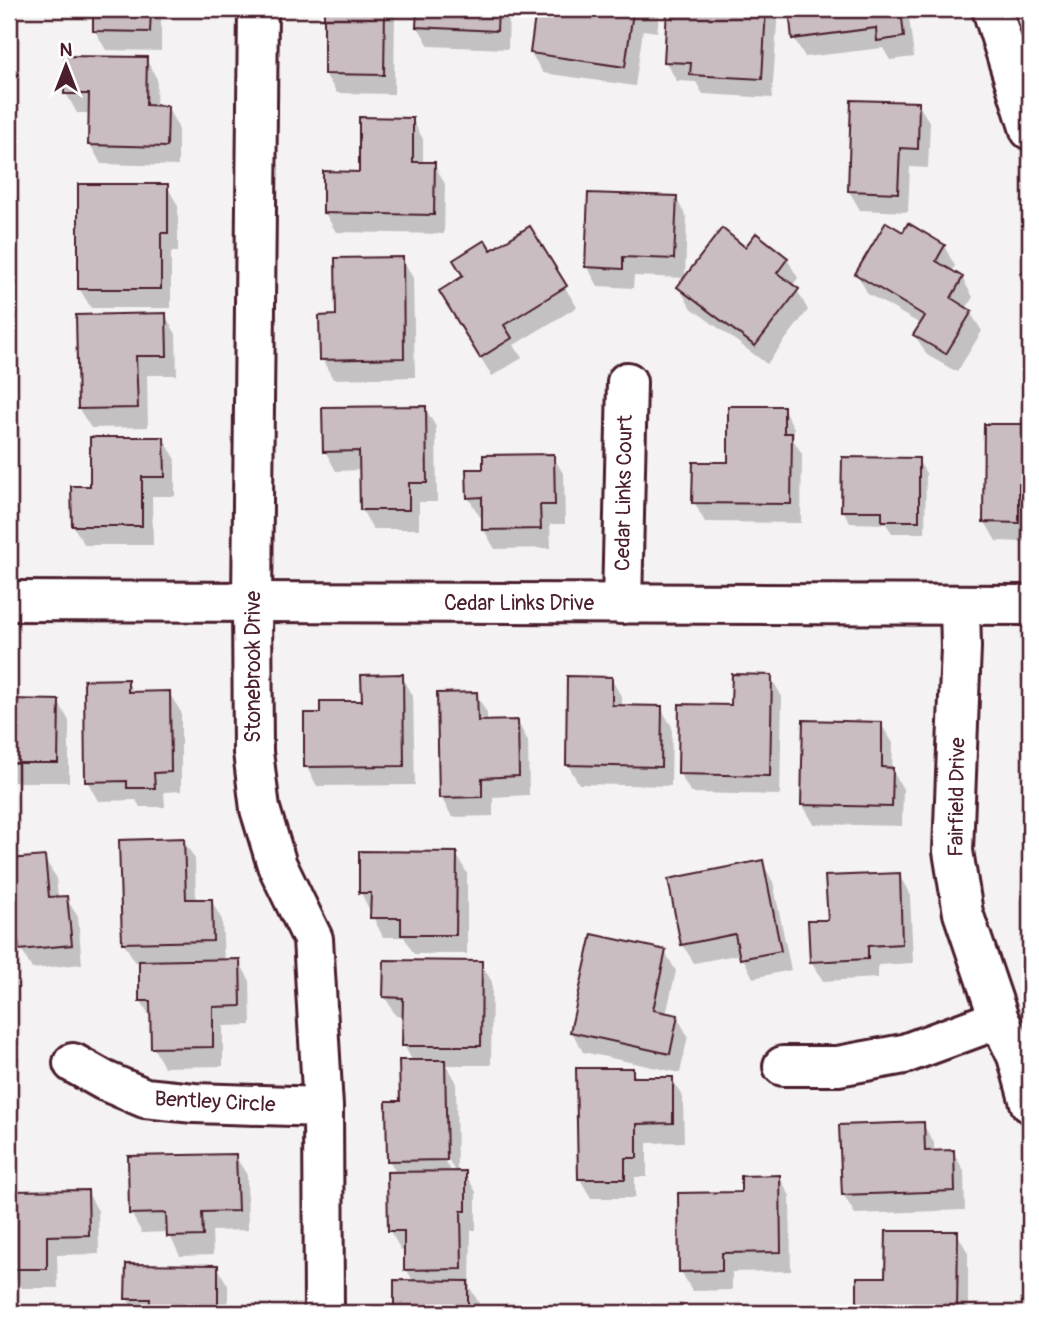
<svg xmlns="http://www.w3.org/2000/svg" width="1039" height="1322" font-family="Pangolin,sans-serif">
<style>
.shadow{fill:#0003;fill-rule:evenodd}
.building{fill:#cabdc1;stroke:#4a1f2b;stroke-width:2}
.lines{fill:none;stroke-linecap:round;stroke-linejoin:round}
.street-casing{stroke:#4a1f2b;stroke-width:44}
.secondary-casing{stroke:#4a1f2b;stroke-width:44}
.street{stroke:#fff;stroke-width:38}
.secondary{stroke:#fff;stroke-width:38}
.labels{text-anchor:middle;dominant-baseline:central;stroke-width:6;stroke-linejoin:round;paint-order:stroke}
.street-label{font-size:21px;fill:#4a1f2b;stroke:#fff}
</style>
<rect width="100%" height="100%" fill="#f4f2f2"/>
<filter id="ink" filterUnits="userSpaceOnUse"><feTurbulence type="fractalNoise" baseFrequency=".0143" numOctaves="2"/><feDisplacementMap in="SourceGraphic" scale="14" xChannelSelector="R" yChannelSelector="G"/><feConvolveMatrix kernelMatrix="1 2 1 2 8 2 1 2 1" color-interpolation-filters="sRGB"/></filter>
<g filter="url(#ink)">
<path class="shadow" d="M95 9H161V51L106 50 95 31Z
M326 9H395L394 94 337 93 325 74Z
M419 9H509L508 49 429 46 418 27Z
M538 9H660L657 32 643 30 635 86 543 73 531 53Z
M669 9H778L772 98 703 94 696 82 677 81 665 61Z
M791 9H908L914 57 890 60 883 48 805 57 794 38Z
M146 59 157 79 156 107H167L178 127V166L101 164 90 144V113H77L66 93Z
M918 104 930 123 928 168 910 167 908 212 860 210 849 191Z
M412 119 423 139V164H434L445 184 444 234 336 232 325 213Z
M167 186 178 206V252H171V308H91L79 288Z
M676 198 687 218 685 278 634 276 633 288 598 286 587 266Z
M529 229 577 307 514 345 522 358 492 376 452 311 464 277 490 252Z
M903 234 944 246 955 266 952 272 962 278 973 297 966 309 970 312 982 331 957 372 927 355 915 335 922 325 868 294 857 274Z
M402 258 413 278 415 377 333 379 322 359 338 317Z
M787 259 798 278 792 286 797 290 808 310 767 364 690 307 679 287Z
M165 315 176 334 177 375H147L148 427 91 428 79 409Z
M425 408 436 427 437 502H419V529H373L362 510 361 470 336 471 325 451Z
M783 408 794 428V441L802 454 801 523 705 522 694 502Z
M985 425H1030L1029 542 996 541 985 522Z
M163 438 175 458V496H152L153 545H85L73 526 92 488Z
M553 456 564 475 565 524H550L551 548 495 549 484 530V516L480 517 468 497 485 471Z
M918 460 926 473 925 533H892L886 524 850 523 843 510Z
M1030 658V823L1028 818Z
M402 676 413 696 415 785 317 786 306 766 322 715 363 702Z
M771 677 782 697 780 795 691 793 680 774 733 706Z
M611 678 622 698V707L661 708 672 727 671 786 579 784 568 765Z
M127 681 134 693H169L181 712V791L164 792 165 807H140L136 800 98 801 87 781Z
M476 694 487 713V722L517 721 528 741 529 795 493 797V816L452 817 441 797Z
M9 701H58L69 721V782H9Z
M881 724 893 743 892 770 903 789 902 826 814 824 802 804Z
M183 840 195 859 196 901 211 900 222 920 224 961H239L250 981 251 1025 223 1026V1066L164 1067 153 1047 152 1020 141 1001 140 962H135L124 943Z
M361 853 456 854 467 873V954H414L404 937H383L361 893Z
M44 858 56 877 58 898H66L78 917 82 964 32 969 21 949 19 928 9 929V861Z
M762 862 773 882 791 970 753 978 741 954 694 963 682 944Z
M899 875 910 894 913 963 878 965V978L823 981 811 961 829 922Z
M665 952 676 971 666 1015 677 1017 688 1036 680 1073 583 1052 572 1032Z
M481 963 492 982 491 1065H446L456 1081 457 1173H465L476 1192V1230H471L470 1288 479 1303 478 1313H395L396 1282H414L406 1269V1250H401L390 1231 396 1173 389 1160 413 1062 404 1045V1017L396 1016 385 997ZM444 1152 456 1173H452L441 1154Z
M632 1070 637 1079 672 1078 683 1098 684 1142 647 1143V1177H635V1198H591L580 1179Z
M923 1124 934 1143V1152H953L964 1171 965 1210 855 1214 843 1194Z
M235 1156 247 1175 248 1230 212 1231 213 1255 180 1256 168 1232 142 1233 131 1213Z
M779 1176 790 1196 791 1271 732 1272V1290L692 1291 681 1271 742 1194Z
M87 1191 98 1211 99 1254 57 1255 58 1288H22L10 1269 9 1193Z
M957 1233 968 1253V1313H859V1278H887Z
M217 1266 228 1286V1313H136L127 1298Z"/>
<path class="building" d="M93 9H151L150 32 93 31Z
M324 9H385L384 75 324 74Z
M417 9H498L497 31 416 27Z
M536 9H647L646 13 633 12 625 67 530 53Z
M667 9H766L762 79 690 75 691 63 664 62Z
M789 9H901L904 37 877 41 876 28 792 39Z
M65 56 147 57 146 105 168 106 167 147 88 145 89 94H64Z
M851 100 919 102 918 149 900 148 898 193 848 191Z
M359 117 413 118V162H435L434 215 323 213V171L359 172Z
M78 184H168V233H161V289H78Z
M588 193 677 196 674 259 623 257V269L585 267Z
M886 222 903 232 908 223 945 245 936 261 963 277 951 298 972 311 946 354 913 335 925 316 855 274Z
M530 226 567 286 504 325 512 338 480 358 439 291 463 276 453 260 485 240 491 250Z
M722 228 745 247 756 233 788 258 777 273 799 289 755 346 677 287Z
M403 257 404 358 320 360 319 316 336 315 335 258Z
M1030 270V307L1020 273Z
M166 313 167 356H136L138 408 78 409 76 315Z
M426 406 427 483H409V510H360L359 451 323 452 322 407Z
M728 406H784V433H792L791 504 692 503 693 462H728Z
M984 424H1030V484H1019V523L983 522Z
M90 437H164L165 477H142V526H72L71 486H90Z
M554 454 555 505H540L541 529 482 530V497L467 498 466 469H483V455Z
M842 457 919 458V521H882V511H841Z
M1028 657H1030V819H1026Z
M403 674 404 766 304 767V713H320V701H362L361 675Z
M732 674 772 675 770 776 678 774 679 704 731 705Z
M567 676 612 677V705L662 706 661 767 566 765Z
M128 679V692L170 691 171 772 154 773 155 788H127V781L85 782 84 680Z
M477 692 478 721 518 720 519 776 482 778V797L439 798 437 693Z
M9 699 59 700 58 763H9Z
M803 720 882 722V767L893 768 892 807 801 805Z
M184 838 186 899H212L213 941 122 943 119 840Z
M359 851 457 852 456 935H401V918H370L371 893H359Z
M45 856 49 897 67 896 72 945 19 950 15 908 9 909V859Z
M763 860 781 951 740 959 735 934 681 945 668 879Z
M900 873 902 944 868 946V959L810 962 808 920H828L825 876Z
M592 934 666 950 653 1010 678 1015 670 1054 570 1032Z
M240 959 241 1006 213 1007V1047L151 1048 150 1001H139V961Z
M384 960 482 961 481 1046H402L403 998 383 997Z
M399 1060H445L447 1160 387 1161 386 1101H400Z
M576 1068H633V1077H673V1123L637 1124V1158H625V1179H578Z
M924 1122 925 1151 954 1150 955 1191 842 1195 839 1125Z
M236 1154 238 1211 202 1212 203 1236 167 1237 166 1213 129 1214 128 1156Z
M466 1171V1211H461L462 1269 404 1270V1231H388L387 1172Z
M780 1175 781 1252 722 1253V1271L679 1272 678 1193 741 1192V1176Z
M88 1190 89 1235 47 1236V1269H9V1191Z
M886 1231H958L957 1313H857V1277H885Z
M126 1264 218 1265V1313H149L150 1299H125Z
M394 1280 468 1281V1313H394Z"/>
<g class="lines">
<defs>
<path id="street" d="M258 9 252 602 253 752 260 809 277 865 313 939 323 1107 324 1313
M992 9 1030 130
M622 604 627 382
M960 605 961 647 953 851 963 913 999 1019 1017 1056 1030 1103
M73 1063 105 1081 145 1098 194 1103 323 1107
M783 1066H838L904 1054 999 1019"/>
<path id="secondary" d="M9 601 1030 605"/>
</defs>
<use href="#street" class="street-casing"/>
<use href="#secondary" class="secondary-casing"/>
<use href="#street" class="street"/>
<use href="#secondary" class="secondary"/>
</g>
</g>
<g class="labels">
<g class="street-label">
<text transform="translate(624 493) rotate(-89)">Cedar Links Court</text>
<text x="519" y="603">Cedar Links Drive</text>
<text transform="translate(253 667) rotate(-90)">Stonebrook Drive</text>
<text transform="translate(957 797) rotate(-89)">Fairfield Drive</text>
<text transform="translate(215 1102) rotate(3)">Bentley Circle</text>
</g>
</g>
<rect width="1039" height="1322" fill="none" stroke="#fff" stroke-width="35"/>
<rect x="18" y="18" width="1004" height="1287" fill="none" stroke="#4a1f2b" stroke-width="2.5" filter="url(#ink)"/>
<g transform="translate(66 66)" stroke="#ffffff" stroke-width="5" paint-order="stroke">
<path d="M0-5L12 26L0 18L-12 26Z" fill="#4a1f2b"/>
<text y="-10" font-size="19" font-weight="bold" text-anchor="middle" fill="#4a1f2b">N</text>
</g>
</svg>
